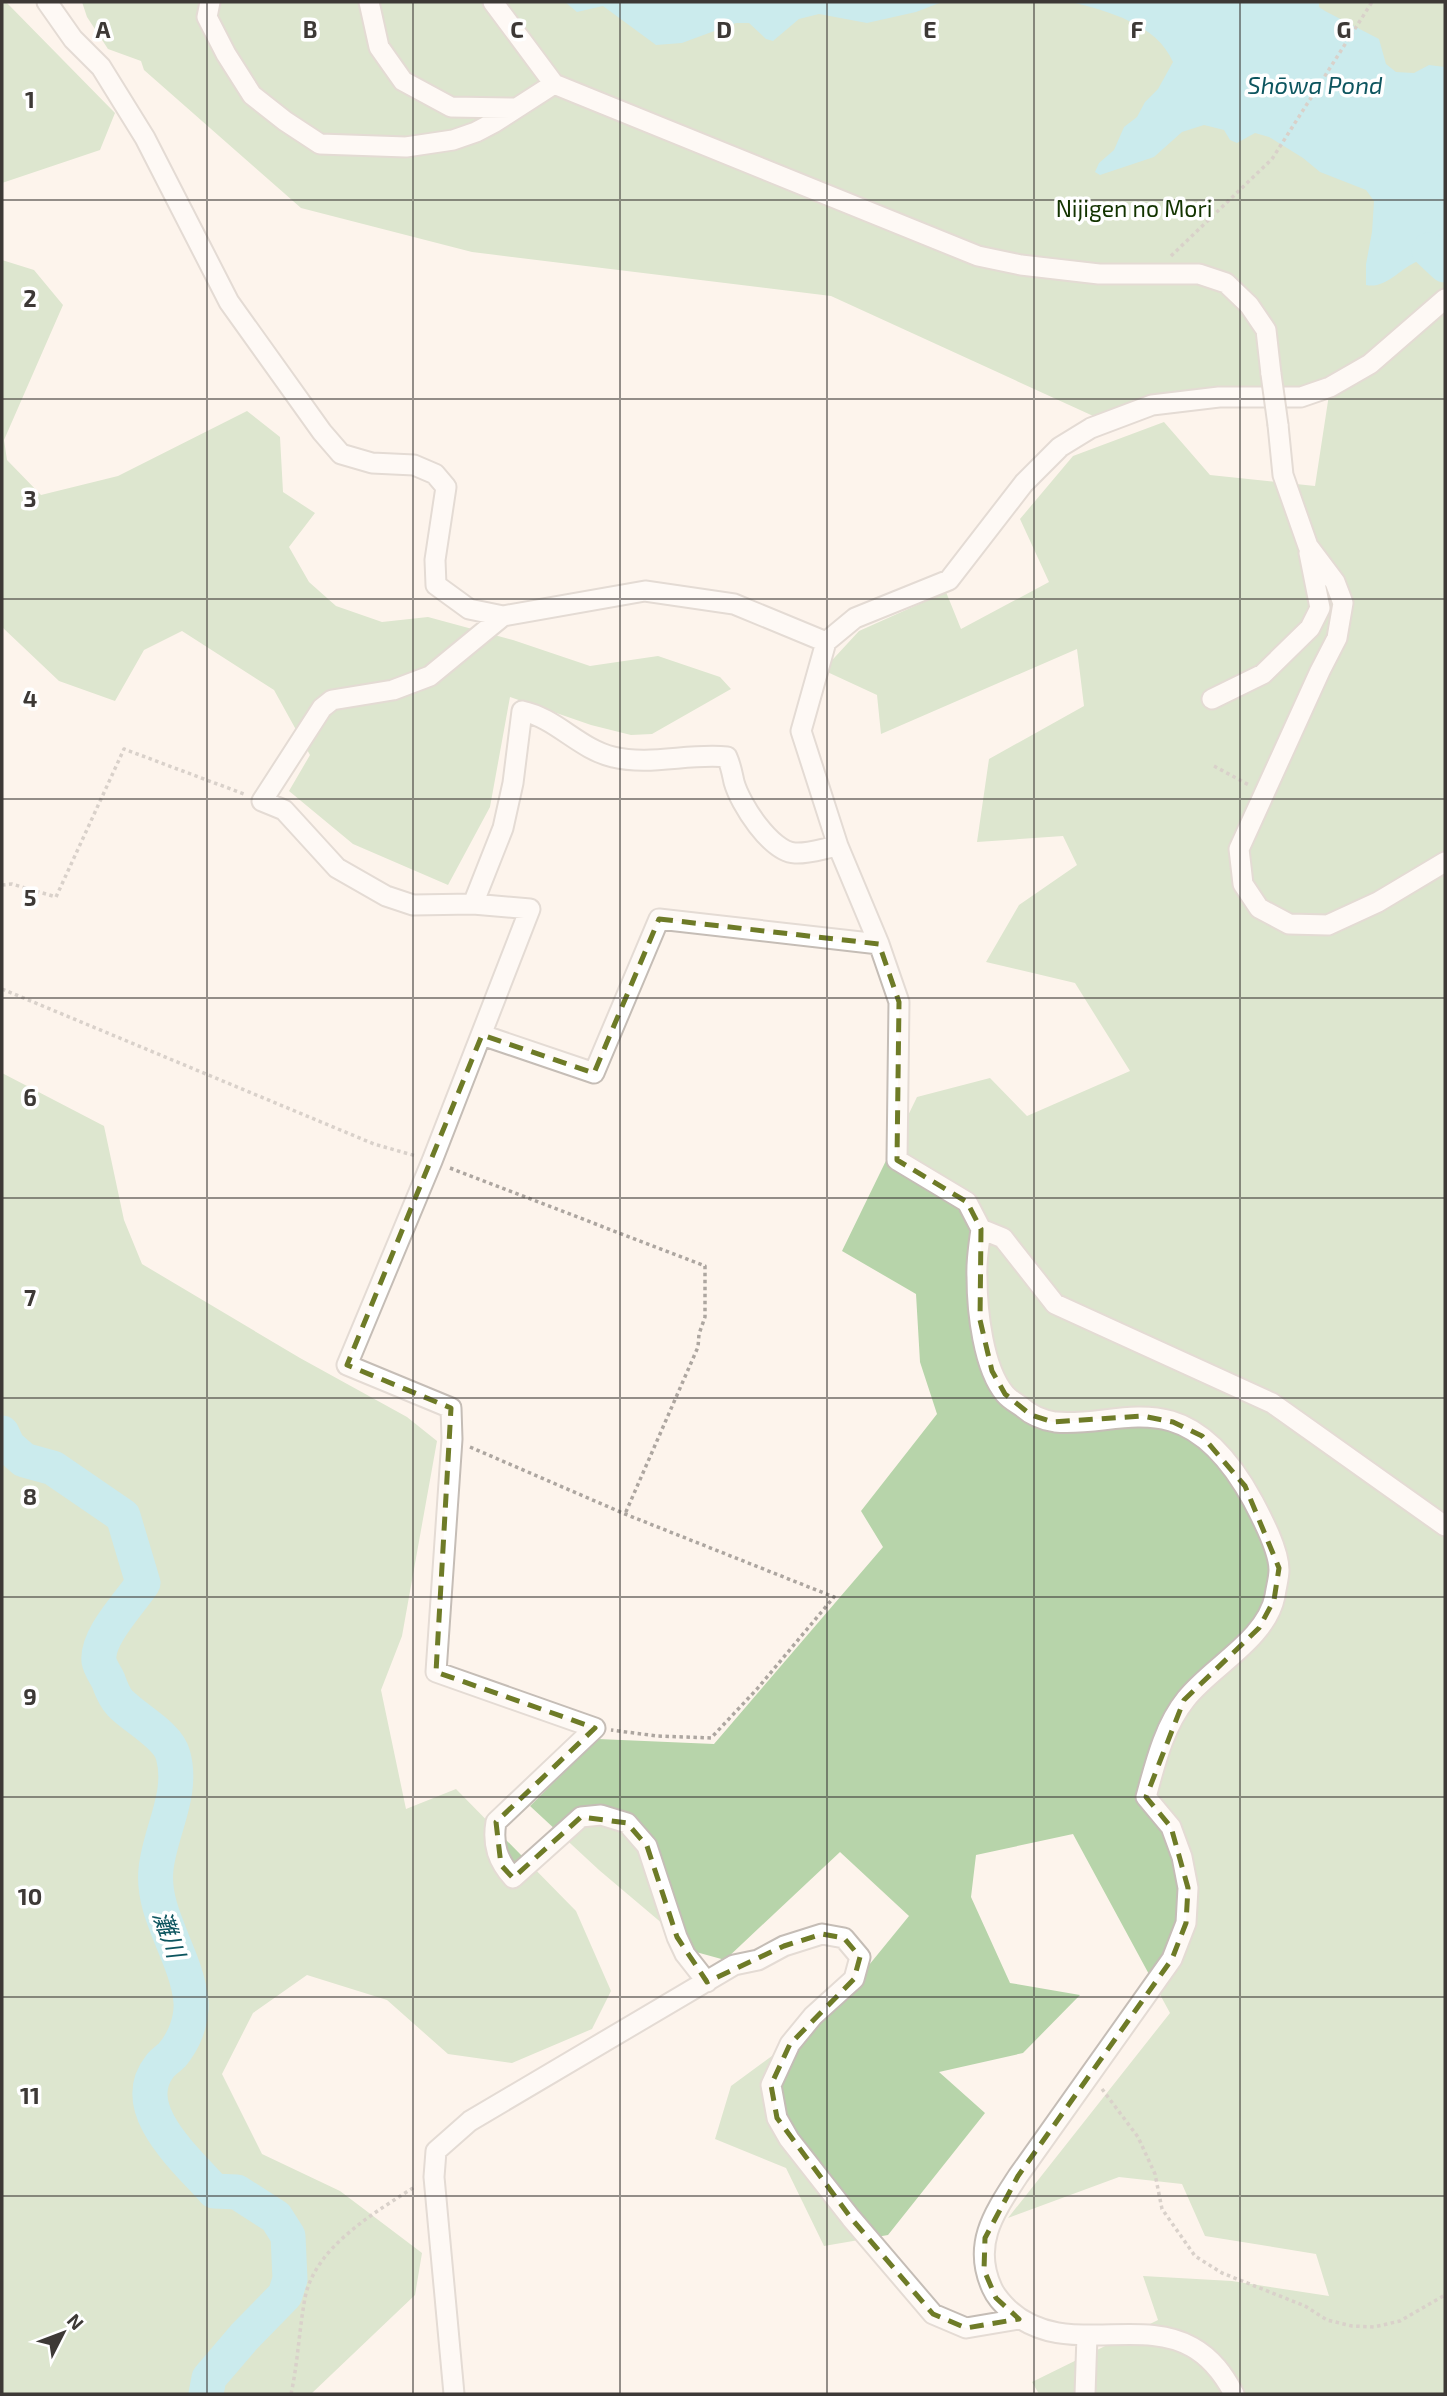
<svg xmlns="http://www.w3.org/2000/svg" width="1447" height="2396" font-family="'Exo 2','Noto Sans JP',sans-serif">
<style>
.green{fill:#b7d4aa}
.water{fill:#8edfed}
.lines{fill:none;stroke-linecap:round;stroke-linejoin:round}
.river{stroke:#8edfed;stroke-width:35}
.minor-casing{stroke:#c5bdb6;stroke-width:23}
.path{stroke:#ada6a0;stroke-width:3.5;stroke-dasharray:3.5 3.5;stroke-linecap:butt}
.minor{stroke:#fff;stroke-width:19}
.minor-bridge-casing{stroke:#c5bdb6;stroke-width:23;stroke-linecap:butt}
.minor-bridge{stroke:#fff;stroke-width:19}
.marked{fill:none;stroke:#6e7b27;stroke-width:5;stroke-dasharray:14 9;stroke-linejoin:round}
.grid{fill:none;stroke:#3d3936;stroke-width:2;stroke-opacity:0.55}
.labels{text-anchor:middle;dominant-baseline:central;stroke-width:7;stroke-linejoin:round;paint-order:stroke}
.park-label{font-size:23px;fill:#133400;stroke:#fff}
.water-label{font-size:24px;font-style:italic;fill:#0d555f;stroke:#fff}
.grid-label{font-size:23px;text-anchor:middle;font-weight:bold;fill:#3d3936;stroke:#fff;stroke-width:7;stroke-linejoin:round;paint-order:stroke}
</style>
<rect width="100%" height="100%" fill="#fdf4ec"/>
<path class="green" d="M2 2H6L115 113 100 150 2 183Z
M82 2H1445V2394H1039L1032 2382 1158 2320 1143 2276 1232 2281 1329 2296 1316 2254 1205 2236 1182 2184 1119 2177 1008 2218 1170 2013 1073 1834 976 1855 971 1897 1010 1983 1080 1995 1023 2053 939 2072 985 2113 888 2235 824 2246 786 2168 715 2139 731 2086 829 2014 909 1916 840 1852 725 1960 696 1952 599 1870 530 1806 598 1739 714 1744 883 1547 861 1511 937 1414 920 1362 916 1294 842 1251 917 1097 990 1078 1027 1116 1130 1071 1075 983 986 962 1019 905 1077 865 1063 836 977 842 989 759 1084 706 1077 649 881 734 877 695 823 670 859 631 946 592 961 629 1049 582 1020 519 1073 456 1164 422 1210 475 1315 486 1330 388 1102 420 831 296 472 252 301 208 144 70 141 61 108 49 87 17Z
M2 260 34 270 63 305 4 440 7 460 41 495 118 476 247 411 280 437 283 492 315 513 289 547 309 582 336 606 382 622 428 617 513 640 590 666 658 656 720 677 731 689 652 734 631 735 591 725 510 697 490 807 448 885 353 844 289 791 310 755 274 690 182 631 144 650 115 701 59 681 2 627Z
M2 1073 104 1126 124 1220 142 1264 300 1358 407 1417 437 1441 402 1636 381 1690 406 1809 456 1789 576 1911 611 1991 592 2029 512 2063 448 2054 387 2000 307 1975 253 2013 222 2074 262 2154 340 2191 422 2253 415 2295 311 2394H2Z"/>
<path class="water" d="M565 2H942L916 12 867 23 819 14 799 19 773 41 766 39 749 23H736L682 43 656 45 603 6 577 12Z
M1071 2H1319V7L1325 11 1379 39 1386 64 1396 72 1414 73 1429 65 1445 67V258L1438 262 1431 258C1426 260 1419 260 1414 263 1398 271 1385 289 1366 285V264L1372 232 1374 201 1366 190 1320 172 1303 158 1269 137 1255 133 1237 143 1230 140 1224 130 1204 125 1182 132 1154 157 1100 175 1095 172 1099 163 1114 150 1124 127 1137 117 1145 102 1158 89 1173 62C1157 24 1107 11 1071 2Z"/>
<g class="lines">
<path class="river" d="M1429 250 1445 265
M2 1433 8 1446 24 1460 53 1468 123 1516 143 1583C130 1603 96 1637 99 1661 100 1667 105 1674 108 1680 111 1688 114 1697 120 1703 134 1718 168 1735 173 1755 184 1794 160 1831 156 1869 151 1914 187 1956 191 2002 192 2021 184 2041 172 2055 168 2059 163 2062 160 2066 126 2109 187 2160 214 2191L237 2192 276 2217 288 2236 290 2279 285 2295 244 2337 209 2378 206 2394"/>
<defs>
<path id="minor" d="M47 2 73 39 101 67 145 138 229 302 322 432 341 454 372 463 414 465 435 474 446 487 435 560 436 585 469 609 503 616 645 591 734 604 826 642
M210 2 207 17 226 54 252 95 285 121 320 144 406 147 453 140 476 132 495 122 554 84
M369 2 379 47 403 81 451 107 516 108
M493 2 554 84 978 256 1021 265 1099 274H1199L1226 283 1249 305 1266 330 1271 374
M1445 299 1370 364 1330 387 1301 397H1219L1152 405 1091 428 1060 447 1024 483 949 580 855 618 826 642 801 731 838 846 879 944 899 1002 897 1160 967 1202 981 1229 1003 1238 1055 1304 1272 1403 1445 1526
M1278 425 1283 475 1308 546 1335 582 1343 603 1337 638 1320 671 1239 849 1243 884 1259 908 1289 924 1328 925 1378 902 1445 862
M503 616 430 676 393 690 332 700 322 708 262 801 284 810 337 868 386 896 413 905 473 904 530 909 432 1161 347 1365 451 1408 452 1439 436 1672 595 1728 496 1822C492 1845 498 1861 513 1878L581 1817 601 1815 627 1823 647 1846 677 1937 685 1954 707 1982
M1212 699 1263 674 1310 628 1320 608 1309 553
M473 904 503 828 513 783 522 711C556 718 579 749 613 757 650 766 689 753 727 757 731 766 732 773 734 782 740 804 771 852 795 853 808 854 825 848 838 846
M482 1035 594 1073 659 919 879 944
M981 1229C979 1245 976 1261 977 1277 977 1310 983 1368 1005 1394 1009 1399 1016 1403 1022 1407 1031 1415 1043 1420 1055 1422 1094 1426 1132 1410 1171 1421 1209 1432 1235 1468 1253 1501 1262 1518 1279 1550 1279 1570 1279 1578 1276 1588 1275 1596 1266 1640 1212 1666 1186 1699 1164 1726 1155 1764 1146 1797L1171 1827 1182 1857 1188 1888 1186 1923 1172 1959 1018 2176C994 2213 972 2244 992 2288 996 2297 1001 2302 1008 2309 1062 2359 1138 2316 1192 2347 1212 2358 1224 2375 1234 2394
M454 2394 434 2177 436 2151 470 2121 734 1965 758 1960 784 1946 822 1934 844 1938 860 1957 854 1979 813 2016 790 2044 771 2085 777 2118 789 2139 851 2218 933 2314 966 2328 1019 2319
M1085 2394 1087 2336"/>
</defs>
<use href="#minor" class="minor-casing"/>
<path class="path" d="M1171 256 1272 159 1372 2
M1214 766 1249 785
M2 885 12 884 56 897 124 749 244 794
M2 989 374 1144 416 1156
M450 1168 705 1266V1317L699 1334 698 1347 625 1514
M470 1447 625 1514 834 1597 757 1689 711 1738 657 1736 611 1730
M1102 2089 1138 2137 1155 2174 1162 2209 1195 2256 1222 2273 1305 2306 1327 2320 1352 2326 1374 2327 1400 2321 1445 2295
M291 2394C298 2362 299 2330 305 2298 315 2246 376 2212 416 2186"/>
<use href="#minor" class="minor"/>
<defs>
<path id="minor-bridge" d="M1271 374 1278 425"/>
</defs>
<use href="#minor-bridge" class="minor-bridge-casing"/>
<use href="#minor-bridge" class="minor-bridge"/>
</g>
<path d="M0 0H1447V2396H0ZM659 919 879 944 899 1002 897 1160 967 1202 981 1229 980 1320 992 1371 1005 1394 1031 1415 1053 1422 1142 1416 1173 1422 1202 1436 1245 1486 1279 1568 1274 1600 1259 1628 1184 1700 1146 1797 1171 1827 1188 1888 1186 1923 1172 1959 1018 2176 985 2238 984 2270 996 2298 1019 2319 966 2328 933 2314 851 2218 777 2118 771 2085 790 2044 854 1979 860 1957 844 1938 822 1934 784 1946 707 1982 677 1937 647 1846 627 1823 581 1817 513 1878 501 1865 496 1822 595 1728 436 1672 451 1408 347 1365 482 1035 594 1073Z" fill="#fdf4ec" fill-opacity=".55" fill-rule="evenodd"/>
<path class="marked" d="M659 919 879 944 899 1002 897 1160 967 1202 981 1229 980 1320 992 1371 1005 1394 1031 1415 1053 1422 1142 1416 1173 1422 1202 1436 1245 1486 1279 1568 1274 1600 1259 1628 1184 1700 1146 1797 1171 1827 1188 1888 1186 1923 1172 1959 1018 2176 985 2238 984 2270 996 2298 1019 2319 966 2328 933 2314 851 2218 777 2118 771 2085 790 2044 854 1979 860 1957 844 1938 822 1934 784 1946 707 1982 677 1937 647 1846 627 1823 581 1817 513 1878 501 1865 496 1822 595 1728 436 1672 451 1408 347 1365 482 1035 594 1073Z"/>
<path class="grid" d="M207 2V2394M413 2V2394M620 2V2394M827 2V2394M1034 2V2394M1240 2V2394M2 200H1445M2 399H1445M2 599H1445M2 799H1445M2 998H1445M2 1198H1445M2 1398H1445M2 1597H1445M2 1797H1445M2 1997H1445M2 2196H1445"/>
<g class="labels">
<g class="park-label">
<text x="1134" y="208">Nijigen no Mori</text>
</g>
<g class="water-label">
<text x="1315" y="84">Shōwa Pond</text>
<text transform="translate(170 1934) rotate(70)">灘川</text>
</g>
</g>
<g class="grid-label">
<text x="103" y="38">A</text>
<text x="310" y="38">B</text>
<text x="517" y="38">C</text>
<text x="724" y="38">D</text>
<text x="930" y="38">E</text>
<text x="1137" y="38">F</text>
<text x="1344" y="38">G</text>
<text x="30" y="108">1</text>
<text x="30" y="307">2</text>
<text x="30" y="507">3</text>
<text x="30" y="707">4</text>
<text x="30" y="906">5</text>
<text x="30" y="1106">6</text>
<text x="30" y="1306">7</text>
<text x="30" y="1505">8</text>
<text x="30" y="1705">9</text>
<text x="30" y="1905">10</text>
<text x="30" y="2104">11</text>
</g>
<rect width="1447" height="2396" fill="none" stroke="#3d3936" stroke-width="7"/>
<g transform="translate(63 2333) rotate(48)" stroke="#ffffff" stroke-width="5" paint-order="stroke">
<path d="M0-5L12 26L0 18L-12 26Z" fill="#3d3936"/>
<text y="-10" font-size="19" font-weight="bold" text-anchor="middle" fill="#3d3936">N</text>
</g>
</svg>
